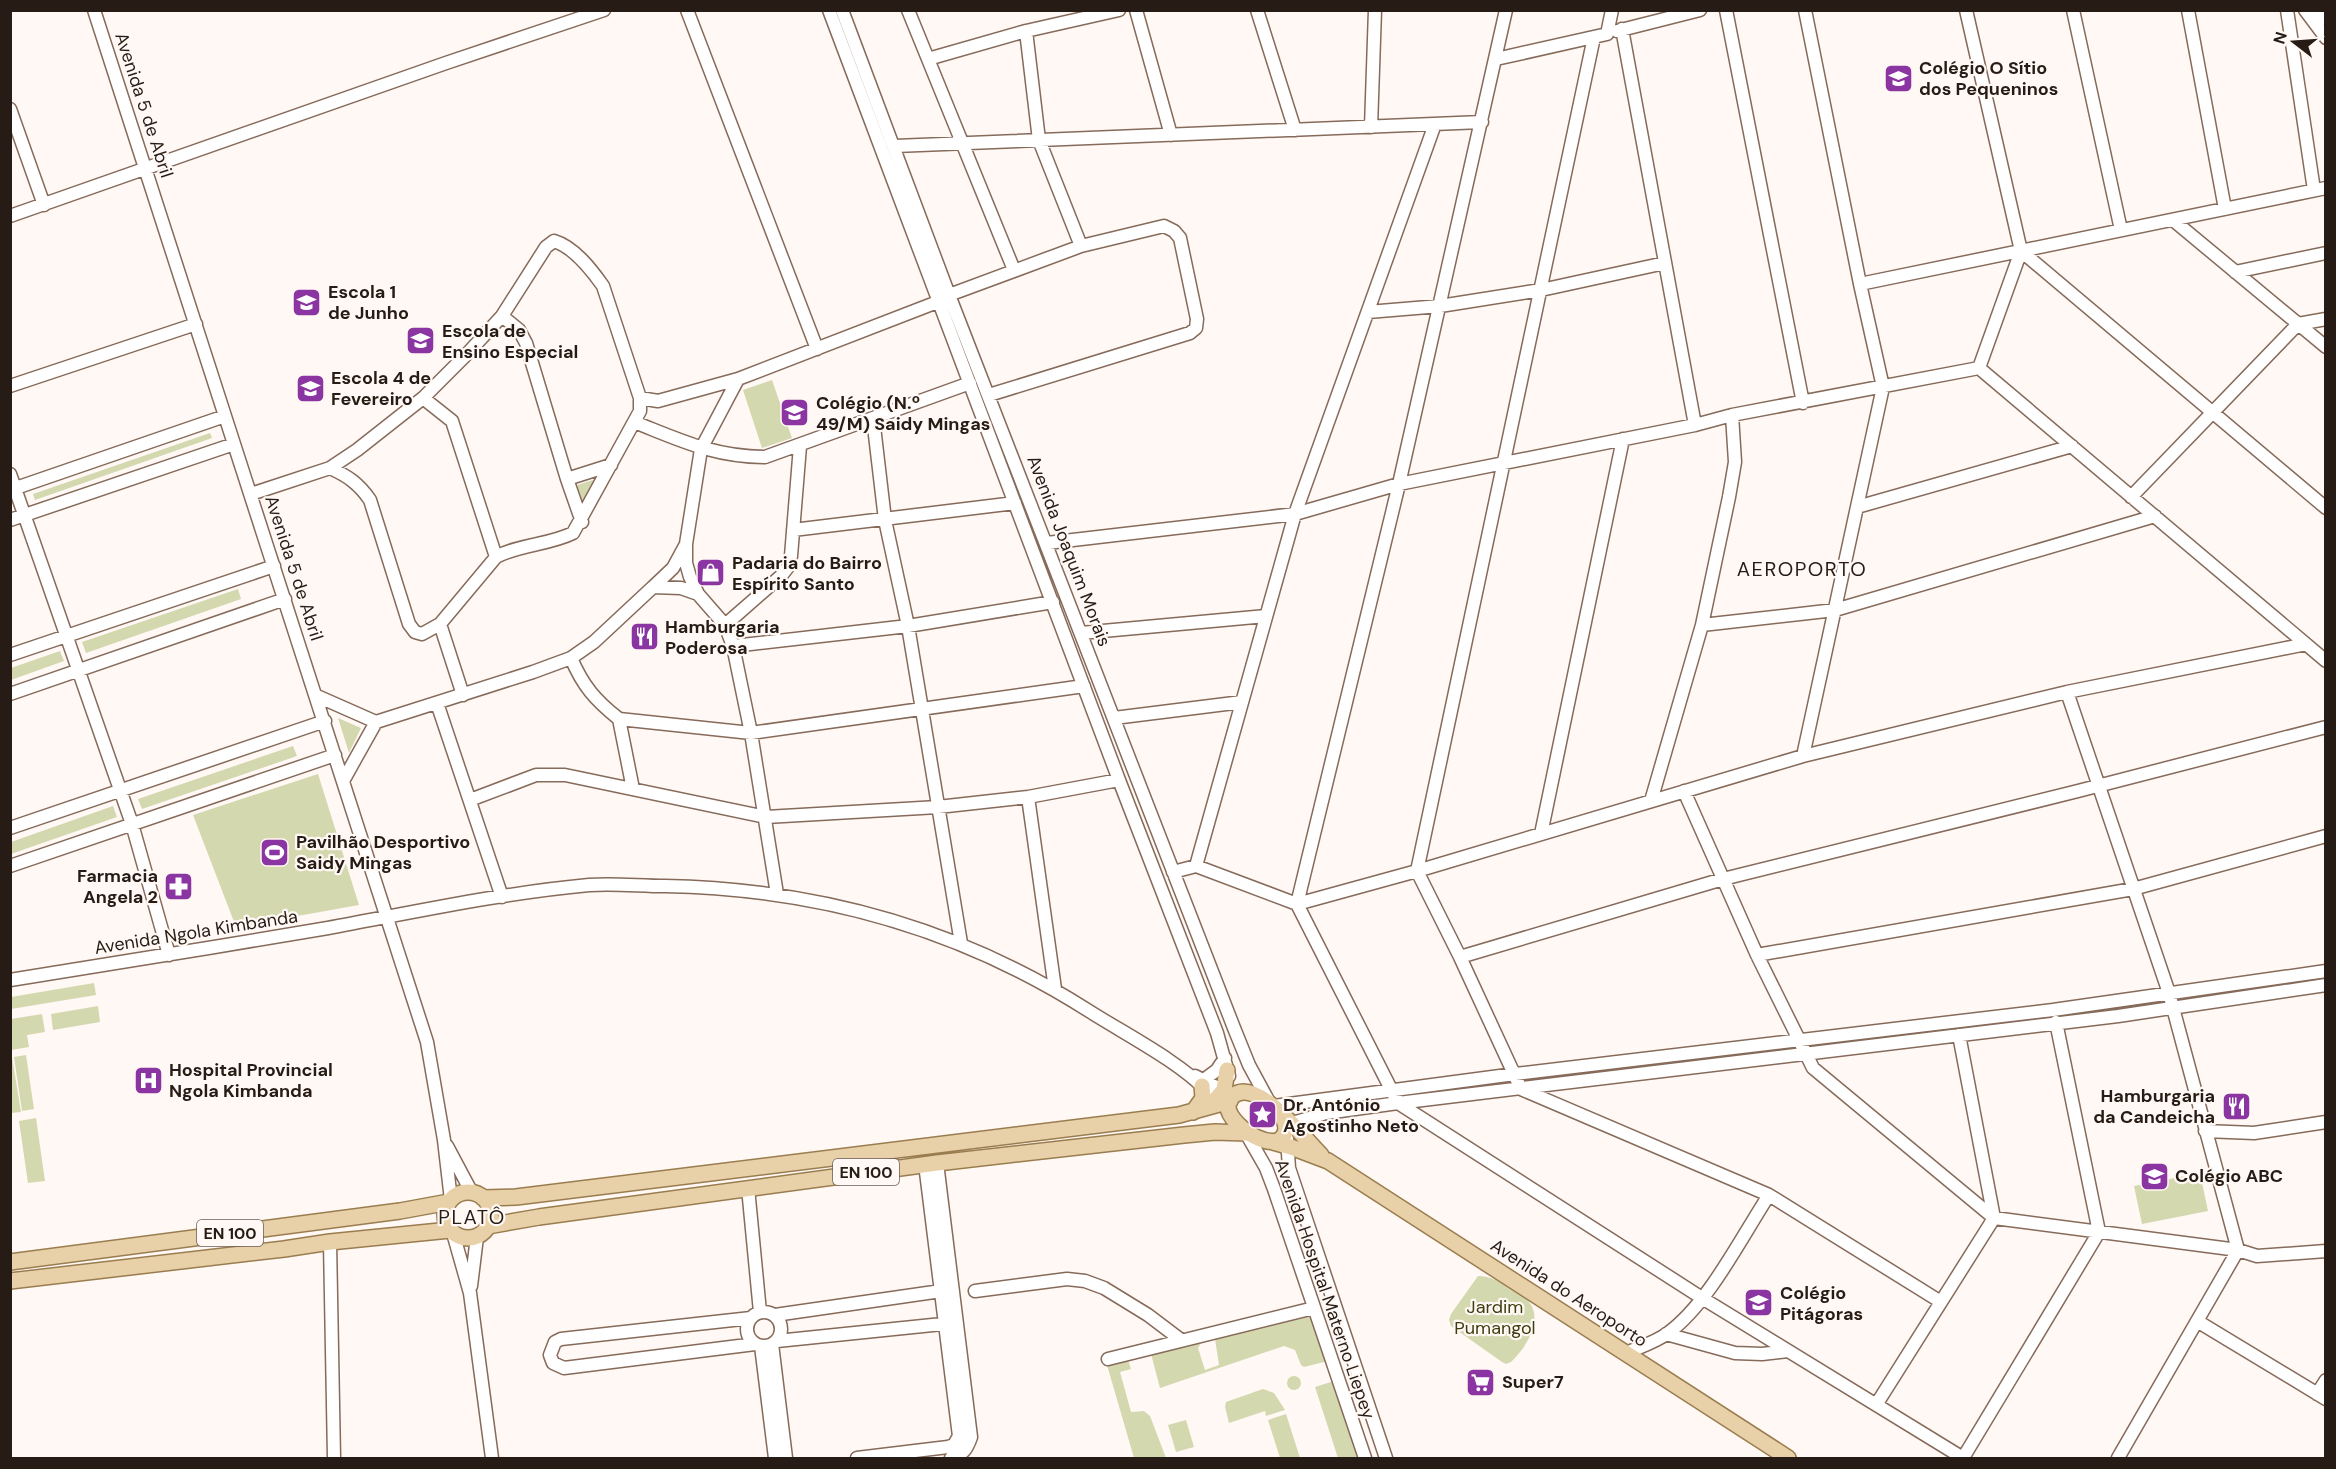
<svg xmlns="http://www.w3.org/2000/svg" width="2336" height="1469" font-family="'DM Sans',sans-serif">
<style>
.green{fill:#d4d8af}
.lines{fill:none;stroke-linecap:round;stroke-linejoin:round}
.minor-casing{stroke:#866a5a;stroke-width:15}
.major-casing{stroke:#9a7d4f;stroke-width:18}
.minor{stroke:#fff;stroke-width:12}
.major{stroke:#e8d0a8;stroke-width:15}
.labels{text-anchor:middle;dominant-baseline:central;stroke-width:4.5;stroke-linejoin:round;paint-order:stroke}
.shield{fill:#fff8f4;stroke:#685e58;stroke-width:1.5}
.shield-label{font-size:16px;font-weight:bold;fill:#271c15}
.poi-label{font-size:18px;font-weight:bold;fill:#271c15;stroke:#fff8f4;text-anchor:start}
.street-label{font-size:18px;fill:#271c15;stroke:#fff8f4}
.park-label{font-size:18px;fill:#3c3e10;stroke:#fff8f4}
.neighbourhood-label{font-size:20px;letter-spacing:1.5px;fill:#271c15;stroke:#fff8f4}
</style>
<rect width="100%" height="100%" fill="#fff8f4"/>
<path class="green" d="M772 380 792 438 762 448 743 390Z
M210 433 212 438 35 500 33 494Z
M596 479 583 504 577 485Z
M238 589 241 599 86 653 82 642Z
M60 651 64 661 11 680V668Z
M338 718 361 728 349 753Z
M293 746 297 756 142 809 138 799Z
M318 774 359 905 236 927 193 815Z
M113 806 117 817 11 854V842Z
M94 983 96 995 11 1009V997Z
M98 1006 100 1022 53 1030 51 1014Z
M42 1014 45 1032 27 1035 29 1047 11 1050V1019Z
M26 1055 34 1109 22 1111 14 1057Z
M11 1057H12L21 1112 11 1113Z
M36 1118 45 1181 28 1183 19 1121Z
M2200 1173 2208 1211 2142 1224 2134 1186Z
M1478 1276C1491 1276 1498 1281 1508 1288 1514 1292 1523 1296 1528 1301 1545 1319 1525 1349 1511 1362L1506 1364 1502 1362 1451 1326 1449 1320 1451 1314Z
M1313 1316 1328 1361 1304 1367 1301 1365 1295 1350 1284 1346 1160 1388 1151 1354 1201 1343 1198 1348 1205 1370 1219 1365 1215 1339Z
M1128 1360 1131 1369 1120 1372 1131 1412 1144 1411 1150 1416 1166 1458H1134L1107 1365Z
M1287 1383a7 7 0 1 1 14 0a7 7 0 1 1-14 0Z
M1334 1381 1359 1458H1338L1315 1387Z
M1263 1389 1274 1393 1285 1410 1266 1416 1265 1411 1229 1423 1225 1407 1226 1402Z
M1286 1414 1300 1458H1280L1268 1420Z
M1186 1420 1194 1447 1176 1452 1168 1425Z"/>
<g class="lines">
<defs>
<path id="minor" d="M94 10 427 1042 444 1140 451 1200
M687 10 817 349
M829 10 1119 780 1217 1033 1229 1076
M842 10 949 295 1234 1028 1249 1065 1269 1102
M908 10 1014 270
M1136 10 1171 135
M1257 10 1295 130
M1506 10 1399 484 1297 904 1398 1103 1702 1298 1963 1458
M1726 10 1803 403
M1966 10 2021 251 1979 368
M2073 10 2121 230
M2188 10 2225 209
M2287 10 2314 190
M2305 10 2326 38
M2319 10 2326 19
M1622 29 1695 425
M1026 31 1039 140 1081 246
M1617 31 1700 10
M1594 37 1417 871 1460 957 1521 1089 1769 1195C1741 1238 1708 1304 1668 1333 1656 1342 1640 1347 1626 1353
M928 59 1026 31 1119 10
M1496 59 1607 34 1612 10
M10 109 44 205
M1371 127 1375 10
M895 146 1482 122
M10 216 446 63 604 10
M2173 220 2326 347
M2021 251 2326 508
M2235 272 2326 253
M1860 284 2326 188
M949 295 1081 246 1164 226 1174 231 1180 238 1197 319 1196 328 1190 333 989 395
M1368 312 1440 306 1541 290 1665 263
M502 316 519 330 526 343 567 479 611 465
M1979 368 2326 661
M10 386 196 324
M423 398 452 421 496 557
M640 398 658 401 738 379 940 301
M873 418 885 520 908 626 961 943
M634 422C680 440 714 457 765 457L970 383
M10 474 132 824 169 955
M567 479 582 522
M10 490 225 416
M251 494 330 468 357 450 423 398 466 355 502 316 546 247 554 241C574 247 591 269 603 286L640 398V411L573 533C549 545 520 544 496 557L440 624 422 634 415 632 409 624 370 500C359 484 348 476 330 468
M2131 497 2298 324 2326 319
M1857 507 2072 446
M10 520 234 444
M793 530 1015 503
M1047 543 1295 514 1399 484 1695 425 1732 415 1979 368
M686 544V563L690 577 698 594 725 625 733 646 751 733 777 894
M698 594 681 588 653 587 673 568 686 544 701 449 738 379
M440 624 463 695
M725 625 781 576 788 567 791 556 800 446
M1702 625 1835 610 2155 516
M1081 633 1266 616
M733 646 908 626 1053 602
M10 655 274 566
M571 658C583 686 595 700 619 719L633 789
M2067 692 2169 993 2238 1250 2118 1458
M10 694 285 599
M317 696 376 722 533 672 571 658 594 642 653 587
M437 703 502 897
M1114 718 1242 702
M619 719 751 733 1084 686
M1803 756 1883 387 1860 284 1805 10
M343 781 376 722
M1684 791 1757 955 1813 1068 1994 1218 2238 1250 2257 1256 2326 1251
M1028 797 1055 989
M470 800 536 775H565L766 817 938 807 1028 797 1119 780
M1651 801 1702 625 1729 497 1735 462 1732 415
M10 828 325 721
M1541 834 1623 439
M10 866 335 755
M1196 866 1295 514 1435 124
M1173 872 1196 866 1297 904 1417 871 1803 756 2067 692 2306 644
M1757 955 2133 889 2326 836
M1460 957 1723 879 2078 791 2326 727
M10 980C117 963 222 946 328 928 415 912 502 893 589 885 614 883 640 886 665 886 819 889 959 928 1089 1011 1125 1034 1180 1062 1208 1092
M1195 1076 1230 1094
M1205 1079 1217 1070 1225 1058
M1274 1106 1515 1074 2053 1010 2326 971
M1286 1125 1326 1113 1398 1103 2118 1016 2326 985
M2205 1131 2254 1133 2326 1122
M1246 1133 1266 1168 1274 1189 1365 1458
M1287 1139 1289 1168 1294 1183 1386 1458
M447 1146 472 1193
M937 1163 971 1437C967 1449 963 1455 951 1458
M748 1188 760 1312
M1769 1195 1941 1302
M453 1233 470 1293 492 1458
M330 1242 334 1458
M471 1286 477 1237
M975 1291 1067 1279 1085 1281 1104 1288 1148 1315 1181 1340
M747 1329a17 17 0 1 1 34 0a17 17 0 1 1-34 0Z
M775 1315 948 1290
M751 1318 561 1339 555 1342 550 1355 553 1363 564 1368 755 1344
M2197 1321 2326 1399
M1666 1334 1735 1353 1762 1354 1788 1351
M777 1341 952 1323
M772 1344 786 1458
M761 1346 775 1458
M1108 1359 1314 1308
M2317 1394 2326 1380
M1876 1405 1994 1218 1959 1035
M857 1458 948 1447 954 1445 959 1436 925 1164
M1963 1458 2099 1232 2056 1022"/>
<path id="major" d="M1210 1106 1224 1090 1227 1070
M1193 1112 1203 1098 1202 1086
M1281 1114C1287 1125 1289 1134 1278 1141 1254 1147 1207 1105 1238 1093 1262 1084 1305 1139 1321 1155
M1273 1142 1291 1147 1328 1161 1788 1458
M445 1215a23 23 0 1 1 46 0a23 23 0 1 1-46 0Z
M483 1198 516 1197 1179 1115 1230 1101
M488 1226 539 1217 937 1163 1184 1135 1215 1132 1246 1133
M10 1262 400 1211 449 1202
M10 1281 284 1249 330 1242 450 1230"/>
</defs>
<use href="#minor" class="minor-casing"/>
<use href="#major" class="major-casing"/>
<use href="#minor" class="minor"/>
<use href="#major" class="major"/>
</g>
<defs>
<symbol id="school-square" viewBox="-11 -11 22 22"><rect x="-9" y="-9" width="18" height="18" rx="4" fill="#8b35a3" stroke="#fff8f4"/><path d="M0-5L7-2L0 1L-7-2ZM-4 1L0 2.5L4 1V4Q0 6-4 4Z" fill="#fff"/></symbol>
<symbol id="shop-square" viewBox="-11 -11 22 22"><rect x="-9" y="-9" width="18" height="18" rx="4" fill="#8b35a3" stroke="#fff8f4"/><path d="M-5-2.5h2.3a2.7 3.5 0 0 1 5.4 0H5L5.5 6h-11ZM-1.5-2.5h3a1.5 2.3 0 0 0-3 0Z" fill="#fff"/></symbol>
<symbol id="restaurant-square" viewBox="-11 -11 22 22"><rect x="-9" y="-9" width="18" height="18" rx="4" fill="#8b35a3" stroke="#fff8f4"/><path d="M-5-6h1v4h1v-4h1v4h1v-4h1v5L-1.5 .5V6h-2V.5L-5-1ZM5-6V6H3V1.5H1.5Q1.5-4 5-6Z" fill="#fff"/></symbol>
<symbol id="stadium-square" viewBox="-11 -11 22 22"><rect x="-9" y="-9" width="18" height="18" rx="4" fill="#8b35a3" stroke="#fff8f4"/><path d="M0-5a6.5 5 0 1 0 0 10a6.5 5 0 1 0 0-10ZM-3.5-1.8h7v3.6h-7Z" fill="#fff"/></symbol>
<symbol id="pharmacy-square" viewBox="-11 -11 22 22"><rect x="-9" y="-9" width="18" height="18" rx="4" fill="#8b35a3" stroke="#fff8f4"/><path d="M-2-6h4v4h4v4h-4v4h-4v-4h-4v-4h4Z" fill="#fff"/></symbol>
<symbol id="hospital-square" viewBox="-11 -11 22 22"><rect x="-9" y="-9" width="18" height="18" rx="4" fill="#8b35a3" stroke="#fff8f4"/><path d="M-5-5h3v3.5h4V-5h3V5h-3V1.5h-4V5h-3Z" fill="#fff"/></symbol>
<symbol id="sight-square" viewBox="-11 -11 22 22"><rect x="-9" y="-9" width="18" height="18" rx="4" fill="#8b35a3" stroke="#fff8f4"/><path d="M0-6L1.8-2.2L6-1.7L2.9 1.2L3.7 5.4L0 3.3L-3.7 5.4L-2.9 1.2L-6-1.7L-1.8-2.2Z" fill="#fff"/></symbol>
<symbol id="university-square" viewBox="-11 -11 22 22"><rect x="-9" y="-9" width="18" height="18" rx="4" fill="#8b35a3" stroke="#fff8f4"/><path d="M0-5L7-2L0 1L-7-2ZM-4 1L0 2.5L4 1V4Q0 6-4 4Z" fill="#fff"/></symbol>
<symbol id="supermarket-square" viewBox="-11 -11 22 22"><rect x="-9" y="-9" width="18" height="18" rx="4" fill="#8b35a3" stroke="#fff8f4"/><path d="M-6-5.5h2.5l.6 2H6L4.5 2H-2.5L-4.4-4H-6ZM-1.5 3.2a1.3 1.3 0 1 0 .1 0ZM3 3.2a1.3 1.3 0 1 0 .1 0Z" fill="#fff"/></symbol>
</defs>
<g fill-rule="evenodd">
<use href="#school-square" x="1882" y="62" width="33" height="33"/>
<use href="#school-square" x="290" y="286" width="33" height="33"/>
<use href="#school-square" x="404" y="324" width="33" height="33"/>
<use href="#school-square" x="294" y="372" width="33" height="33"/>
<use href="#school-square" x="778" y="396" width="33" height="33"/>
<use href="#shop-square" x="694" y="556" width="33" height="33"/>
<use href="#restaurant-square" x="628" y="620" width="33" height="33"/>
<use href="#stadium-square" x="258" y="836" width="33" height="33"/>
<use href="#pharmacy-square" x="162" y="870" width="33" height="33"/>
<use href="#hospital-square" x="132" y="1064" width="33" height="33"/>
<use href="#restaurant-square" x="2220" y="1090" width="33" height="33"/>
<use href="#sight-square" x="1246" y="1098" width="33" height="33"/>
<use href="#university-square" x="2138" y="1160" width="33" height="33"/>
<use href="#school-square" x="1742" y="1286" width="33" height="33"/>
<use href="#supermarket-square" x="1464" y="1366" width="33" height="33"/>
</g>
<g class="labels">
<g class="shield">
<rect x="833" y="1159" width="66" height="26" rx="4.5"/>
<rect x="197" y="1220" width="66" height="26" rx="4.5"/>
</g>
<g class="shield-label">
<text x="866" y="1172">EN 100</text>
<text x="230" y="1233">EN 100</text>
</g>
<g class="poi-label">
<text x="1919" y="68">Colégio O Sítio<tspan x="1919" dy="21">dos Pequeninos</tspan></text>
<text x="328" y="292">Escola 1<tspan x="328" dy="21">de Junho</tspan></text>
<text x="442" y="331">Escola de<tspan x="442" dy="21">Ensino Especial</tspan></text>
<text x="331" y="378">Escola 4 de<tspan x="331" dy="21">Fevereiro</tspan></text>
<text x="816" y="403">Colégio (N.º<tspan x="816" dy="21">49/M) Saidy Mingas</tspan></text>
<text x="732" y="563">Padaria do Bairro<tspan x="732" dy="21">Espírito Santo</tspan></text>
<text x="665" y="627">Hamburgaria<tspan x="665" dy="21">Poderosa</tspan></text>
<text x="296" y="842">Pavilhão Desportivo<tspan x="296" dy="21">Saidy Mingas</tspan></text>
<text x="158" y="876" text-anchor="end">Farmacia<tspan x="158" dy="21">Angela 2</tspan></text>
<text x="169" y="1070">Hospital Provincial<tspan x="169" dy="21">Ngola Kimbanda</tspan></text>
<text x="2215" y="1096" text-anchor="end">Hamburgaria<tspan x="2215" dy="21">da Candeicha</tspan></text>
<text x="1283" y="1105">Dr. António<tspan x="1283" dy="21">Agostinho Neto</tspan></text>
<text x="2175" y="1176">Colégio ABC</text>
<text x="1780" y="1293">Colégio<tspan x="1780" dy="21">Pitágoras</tspan></text>
<text x="1502" y="1382">Super7</text>
</g>
<g class="street-label">
<text transform="translate(144 105) rotate(72)">Avenida 5 de Abril</text>
<text transform="translate(1069 551) rotate(69)">Avenida Joaquim Morais</text>
<text transform="translate(294 568) rotate(72)">Avenida 5 de Abril</text>
<text transform="translate(196 932) rotate(-9)">Avenida Ngola Kimbanda</text>
<text transform="translate(1325 1289) rotate(71)">Avenida Hospital Materno Liepey</text>
<text transform="translate(1569 1293) rotate(33)">Avenida do Aeroporto</text>
</g>
<g class="park-label">
<text x="1495" y="1307">Jardim<tspan x="1495" dy="21">Pumangol</tspan></text>
</g>
<g class="neighbourhood-label">
<text x="1802" y="569">AEROPORTO</text>
<text x="472" y="1217">PLATÔ</text>
</g>
</g>
<rect width="2336" height="1469" fill="none" stroke="#271c15" stroke-width="24"/>
<g transform="translate(2294 42) rotate(287)" stroke="#fff8f4" stroke-width="4.5" paint-order="stroke">
<path d="M0-4.5L10 22L0 15L-10 22Z" fill="#271c15"/>
<text y="-9" font-size="16" font-weight="bold" text-anchor="middle" fill="#271c15">N</text>
</g>
</svg>
